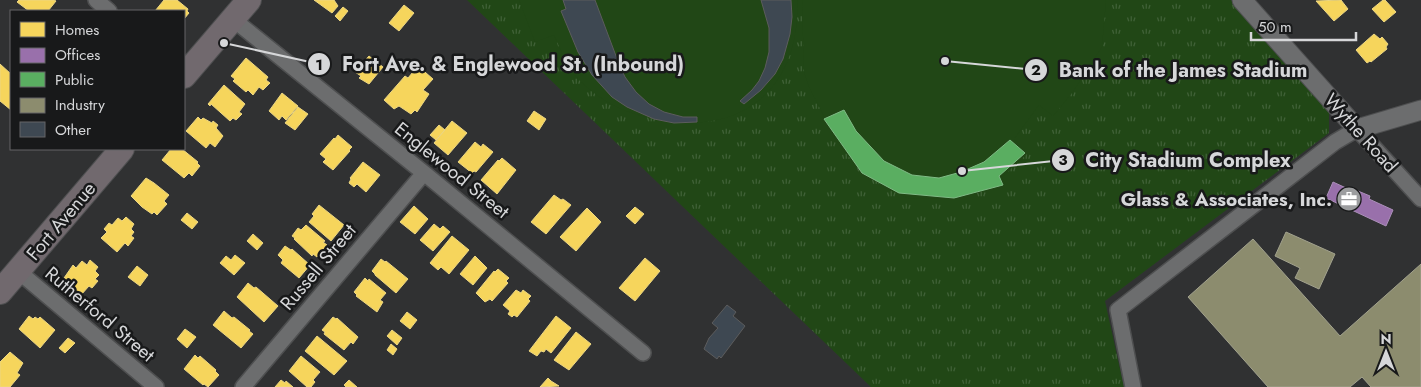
<svg xmlns="http://www.w3.org/2000/svg" width="1421" height="387" font-family="Jost,sans-serif">
<style>
.grass{fill:url(#grass-tufts)}
.pitch{fill:#214716}
.homes{fill:#f6d55c;stroke:#ecd682}
.offices{fill:#9970ab;stroke:#ab8fb9}
.public{fill:#5aae61;stroke:#7fba85}
.industry{fill:#8c8c6e;stroke:#a2a28e}
.building{fill:#3e4852;stroke:#5c5c5d}
.lines{fill:none;stroke-linecap:round;stroke-linejoin:round}
.minor-casing{stroke:#4e4f50;stroke-width:18}
.tertiary-casing{stroke:#4e4f50;stroke-width:21}
.primary-casing{stroke:#4e4f50;stroke-width:26}
.minor{stroke:#6c6d6e;stroke-width:15}
.tertiary{stroke:#6c6d6e;stroke-width:19}
.primary{stroke:#71696e;stroke-width:24}
.labels{text-anchor:middle;dominant-baseline:central;stroke-width:5;stroke-linejoin:round;paint-order:stroke}
.street-label{font-size:19px;fill:#d6d7d9;stroke:#18191a}
.poi-label{font-size:19px;font-weight:bold;fill:#d6d7d9;stroke:#18191a;text-anchor:end}
.leader{fill:none;stroke:#d6d7d9;stroke-width:2}
.callout-dot{fill:#d6d7d9;stroke:#18191a;stroke-width:2}
.mark-label{font-size:15px;text-anchor:middle;font-weight:bold;fill:#111}
.callout-label{font-size:20px;text-anchor:middle;font-weight:bold;fill:#d6d7d9;stroke:#18191a;stroke-width:5;stroke-linejoin:round;paint-order:stroke}
</style>
<defs>
<pattern id="grass-tufts" width="24" height="20" patternUnits="userSpaceOnUse" patternTransform="scale(1.25)"><rect width="24" height="20" fill="#214716"/><path d="M3 7l-1-3M5 7V3M7 7l1-3M15 17l-1-3M17 17v-4M19 17l1-3" fill="none" stroke="#406137"/></pattern>
</defs>
<rect width="100%" height="100%" fill="#303132"/>
<path class="grass" d="M467 0H1231L1329 108V133L1105 301 1124 387H871Z"/>
<path class="pitch" d="M519 0H797C801 88 742 137 656 119 625 113 603 103 580 81 568 70 561 50 554 35L535 42Z
M802 0H1106L1102 47 1072 93 1053 116 1039 105 1014 139 1028 153 1002 177 1005 185 954 199 907 198 863 174 837 142 809 87 804 72Z"/>
<path class="homes" d="M19 0H54L56 1 48 11H29L17 2Z
M164 0H177L188 9 187 11 189 13 184 19V11H155Z
M314 0H334L338 6 332 13Z
M1341 0 1348 9 1334 21 1316 1Z
M1383 0H1385L1396 12 1384 22 1372 9Z
M404 5 414 13 399 31 389 23Z
M343 7 348 11 340 21 335 16Z
M1374 34 1380 39 1382 37 1388 44 1386 47 1387 49 1371 62 1370 61 1367 63 1356 50Z
M369 56 383 67 369 84 359 78 361 76 355 72Z
M246 58 268 77 266 80 270 83 263 90 259 87 253 95 248 90 246 92 233 81 235 79 231 76Z
M0 64 11 74V110L0 101Z
M418 66 433 79 423 90 429 94 417 112 415 110 411 114 399 106 394 109 384 100 405 76 408 78Z
M224 85 245 104 239 112 242 114 236 120 233 118 230 121 211 104 210 106 208 104Z
M282 93 298 106 286 120 282 116 279 120 269 111Z
M298 107 308 114 295 130 285 123Z
M534 111 546 119 539 130 527 121Z
M198 117 201 120 203 118 212 123 213 121 218 125 216 128 223 136 215 147 210 143 206 148 186 131Z
M452 121 467 133 448 155 434 143Z
M439 125 445 130 436 140 430 135Z
M338 135 352 147 349 150 350 151 333 170 323 162 326 159 320 154 334 138 335 139Z
M475 142 481 147 483 144 493 152 476 172 474 171 472 173 458 162Z
M171 149H182L198 162 197 163 200 166 192 176 189 173 184 178 162 160Z
M502 158 516 170 497 194 481 180 498 160 499 161Z
M363 162 380 175 366 192 357 184 354 187 349 183 351 179 350 178Z
M146 178 154 183 169 195 164 201 167 204 157 215 154 212 152 214 142 207 131 196Z
M554 195 561 200 563 199 571 205 546 234 531 222Z
M319 205 344 225 331 241 309 222 314 216 312 214Z
M414 206 428 219 415 234 400 222Z
M635 207 644 214 635 224 626 216Z
M587 208 601 222 576 251 560 237Z
M187 213 198 222 192 229 181 220Z
M126 217 134 224 131 229 134 232 131 236 134 238 128 246 125 243 117 252 101 238 107 232 104 229 109 223 112 225 118 218 122 221Z
M434 224 440 229 443 226 450 232 433 251 420 240Z
M306 225 325 241 323 242 327 245 317 257 313 254 312 256 294 239 295 238 292 236 298 228 301 230Z
M253 234 263 243 257 250 247 241Z
M452 236 469 250 449 274 441 267 438 270 430 263Z
M285 246 291 250 292 249 310 265 299 278 281 263 283 260 278 255Z
M235 255 245 263 234 275 220 263 226 256 231 260Z
M475 256 487 268 473 285 460 274Z
M645 258 660 271 635 301 619 288Z
M381 259 385 262 386 261 408 279 396 293 375 275V274L372 271Z
M90 260 98 267 95 271 99 275 95 279 98 281 92 288 89 286 81 295 65 281 66 279 64 278 73 265 76 268 82 261 87 265Z
M137 266 148 275 140 286 128 277Z
M498 269 509 278 506 281 508 283 492 301 490 299 485 302 476 293 494 271 495 272Z
M365 278 368 281 369 279 386 293 380 300 383 302 377 312 356 296 357 295 354 292Z
M248 283 254 288 256 287 278 306 264 322 237 297Z
M516 290 521 293 523 290 531 296 528 299 530 301 517 317 514 315 512 317 508 314 510 311 503 305Z
M224 311 232 318 234 317 250 330 249 331 253 334 241 348 213 325Z
M407 312 417 320 410 329 400 321Z
M29 316 33 319 35 317 38 319 40 317 55 330 40 348 19 329Z
M556 316 571 328 551 353 546 349 544 352 541 351 537 356 529 351Z
M333 317 336 319 337 318 358 337 353 344 351 342 344 350 324 334 325 332 322 330Z
M185 329 196 337 187 348 177 339Z
M392 330 402 338 397 345 387 336Z
M576 332 591 344 569 370 554 360Z
M317 336 347 361 334 375 305 351Z
M68 338 75 343 65 353 59 348Z
M391 344 397 349 393 355 387 350Z
M10 352 23 363 17 373 20 375 10 387H0V362Z
M195 355 198 358 200 356 216 370 215 371 219 375 208 387 204 384 203 385 184 369Z
M301 356 320 372 313 380 315 382 311 387H307L289 371Z
M548 378 551 381 559 386 540 387Z
M281 380 285 383 286 381 293 387H275Z
M349 380 357 387H346L344 385Z"/>
<path class="offices" d="M1333 182 1357 193 1358 191 1370 196 1369 199 1393 210 1386 226 1326 198Z"/>
<path class="public" d="M844 110 856 131 884 161 912 175 939 178 961 172 984 162 1010 140 1025 153 999 176 1003 185 954 198 899 193 862 173 824 119Z"/>
<path class="industry" d="M1286 232 1335 254 1319 289 1295 278 1300 268 1275 256Z
M1253 239 1340 336 1421 264V387H1371L1362 377 1350 387H1268L1188 297Z"/>
<path class="building" d="M563 0H595L619 64 625 77 636 92 649 104 664 112 683 117H697V122L674 123 654 119 627 107 612 97 592 75 578 52 561 11 566 9Z
M761 0H791L792 17 790 34 783 59 775 74 761 90 744 104 740 101 752 90 759 81 765 68 769 52V28Z
M727 305 736 312 733 316 745 326 721 358 719 356 717 359 704 349 709 338 718 328 712 323Z"/>
<g class="lines">
<defs>
<path id="minor" d="M96 0 109 11
M234 20 424 173 643 353
M18 271 156 387
M243 387 424 173
M1133 387 1118 310 1335 142 1357 129 1421 199"/>
<path id="tertiary" d="M1242 0 1357 129 1421 110"/>
<path id="primary" d="M184 76 249 0
M0 292 122 149"/>
</defs>
<use href="#minor" class="minor-casing"/>
<use href="#tertiary" class="tertiary-casing"/>
<use href="#primary" class="primary-casing"/>
<use href="#minor" class="minor"/>
<use href="#tertiary" class="tertiary"/>
<use href="#primary" class="primary"/>
</g>
<defs>
<symbol id="office-disc" viewBox="-11 -11 22 22"><circle r="9.5" fill="#9c9d9f" stroke="#18191a"/><path d="M-6-3h4V-5.5h4V-3h4V5H-6ZM-1-4.5V-3h2v-1.5ZM-6 0V1H6V0Z" fill="#fff"/></symbol>
</defs>
<g fill-rule="evenodd">
<use href="#office-disc" x="1335" y="185" width="28" height="28"/>
</g>
<g class="labels">
<g class="street-label">
<text transform="translate(1361 133) rotate(48)">Wythe Road</text>
<text transform="translate(452 170) rotate(39)">Englewood Street</text>
<text transform="translate(61 221) rotate(-50)">Fort Avenue</text>
<text transform="translate(318 267) rotate(-50)">Russell Street</text>
<text transform="translate(100 314) rotate(40)">Rutherford Street</text>
</g>
<g class="poi-label">
<text x="1332" y="199">Glass &amp; Associates, Inc.</text>
</g>
</g>
<path class="leader" d="M224 43L319 64M945 61L1036 70M962 171L1063 160"/>
<g class="callout-dot">
<circle cx="224" cy="43" r="5"/>
<circle cx="945" cy="61" r="5"/>
<circle cx="962" cy="171" r="5"/>
<circle cx="319" cy="64" r="12"/>
<circle cx="1036" cy="70" r="12"/>
<circle cx="1063" cy="160" r="12"/>
</g>
<g class="mark-label">
<text x="319" y="70">1</text>
<text x="1036" y="75">2</text>
<text x="1063" y="165">3</text>
</g>
<g class="callout-label">
<text x="513" y="71">Fort Ave. &amp; Englewood St. (Inbound)</text>
<text x="1183" y="77">Bank of the James Stadium</text>
<text x="1188" y="167">City Stadium Complex</text>
</g>
<rect x="10" y="10" width="175" height="140" fill="#18191a" stroke="#646566"/>
<rect x="20" y="22" width="25" height="15" fill="#f6d55c" stroke="#646566"/>
<text x="55" y="35" font-size="15" fill="#d6d7d9">Homes</text>
<rect x="20" y="48" width="25" height="15" fill="#9970ab" stroke="#646566"/>
<text x="55" y="60" font-size="15" fill="#d6d7d9">Offices</text>
<rect x="20" y="72" width="25" height="15" fill="#5aae61" stroke="#646566"/>
<text x="55" y="85" font-size="15" fill="#d6d7d9">Public</text>
<rect x="20" y="98" width="25" height="15" fill="#8c8c6e" stroke="#646566"/>
<text x="55" y="110" font-size="15" fill="#d6d7d9">Industry</text>
<rect x="20" y="122" width="25" height="15" fill="#3e4852" stroke="#646566"/>
<text x="55" y="135" font-size="15" fill="#d6d7d9">Other</text>
<g transform="translate(1386 352)" stroke="#18191a" stroke-width="4" paint-order="stroke">
<path d="M0-4L9 19L0 12L-9 19Z" fill="#d6d7d9"/>
<text y="-8" font-size="14" font-weight="bold" text-anchor="middle" fill="#d6d7d9">N</text>
</g>
<path d="M1251 32v8h105v-8" fill="none" stroke="#d6d7d9" stroke-width="2.5"/>
<text x="1258" y="32" font-size="15" fill="#d6d7d9" stroke="#18191a" stroke-width="4" paint-order="stroke">50 m</text>
</svg>
